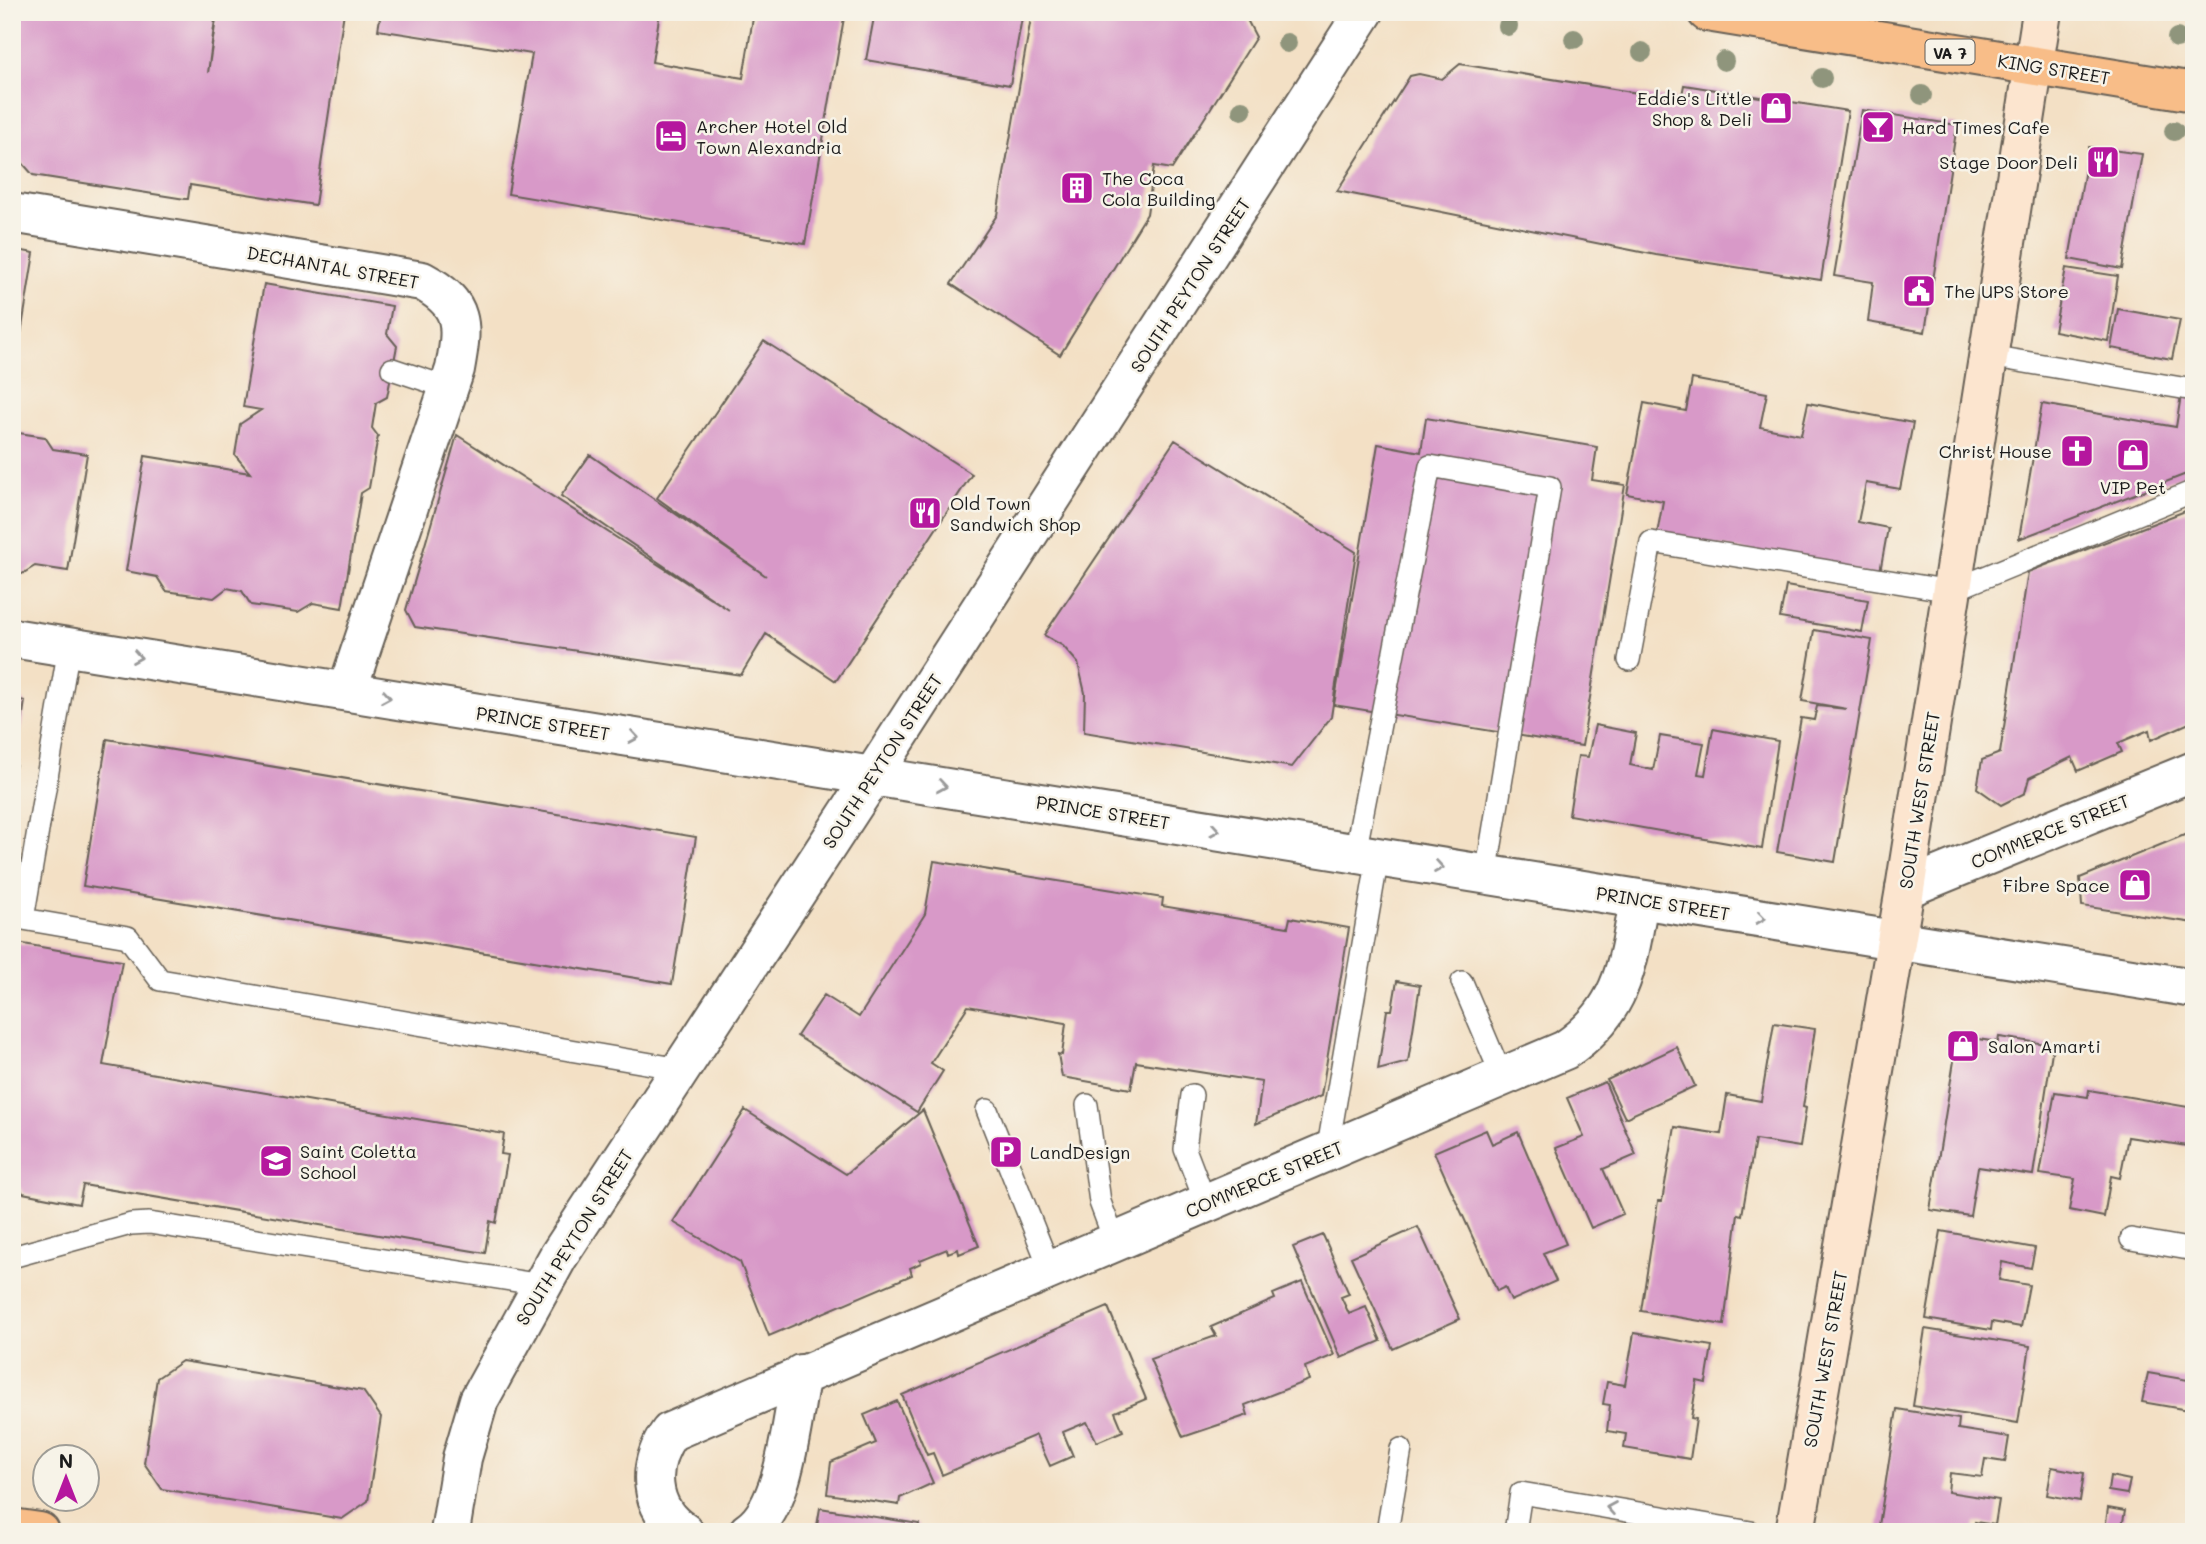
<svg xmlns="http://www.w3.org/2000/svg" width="2206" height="1544" font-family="Mali,sans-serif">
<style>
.building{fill:#d899c8}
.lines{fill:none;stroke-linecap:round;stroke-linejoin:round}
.service-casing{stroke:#676157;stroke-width:24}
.minor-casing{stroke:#676157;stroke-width:42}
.tertiary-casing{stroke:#676157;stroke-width:42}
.secondary-casing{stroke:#676157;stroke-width:42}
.primary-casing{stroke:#676157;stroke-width:42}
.service{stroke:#fff;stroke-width:21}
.minor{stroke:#fff;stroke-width:38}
.tertiary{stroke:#fff;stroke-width:38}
.secondary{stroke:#fce5cf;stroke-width:38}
.primary{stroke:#f8bd88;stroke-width:38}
.tree{fill:#8f957c}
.oneway{stroke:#999}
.labels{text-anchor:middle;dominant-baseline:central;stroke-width:5;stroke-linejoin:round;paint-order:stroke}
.shield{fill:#f7f3e8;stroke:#5e5c59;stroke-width:2}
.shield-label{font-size:16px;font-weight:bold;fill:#1c1c1c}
.street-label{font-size:18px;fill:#1c1c1c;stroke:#f7f3e8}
.poi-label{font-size:18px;fill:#1c1c1c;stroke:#f7f3e8;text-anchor:start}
</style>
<rect width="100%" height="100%" fill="#f7f3e8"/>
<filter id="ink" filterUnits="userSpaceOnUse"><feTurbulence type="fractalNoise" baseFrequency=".0143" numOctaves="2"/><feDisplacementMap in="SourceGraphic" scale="14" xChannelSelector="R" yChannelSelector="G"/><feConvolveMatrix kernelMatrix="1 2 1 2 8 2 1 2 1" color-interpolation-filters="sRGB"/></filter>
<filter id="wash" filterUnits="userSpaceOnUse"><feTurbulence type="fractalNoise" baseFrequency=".00686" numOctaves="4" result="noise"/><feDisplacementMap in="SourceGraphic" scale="28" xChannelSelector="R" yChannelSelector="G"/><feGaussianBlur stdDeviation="1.57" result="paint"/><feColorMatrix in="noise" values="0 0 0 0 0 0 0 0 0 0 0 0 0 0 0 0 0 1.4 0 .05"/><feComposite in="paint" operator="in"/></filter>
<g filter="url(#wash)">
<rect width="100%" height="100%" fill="#f3e0c5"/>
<g id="blocks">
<path class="building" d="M12 12H216L208 73 217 12H344L315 205 190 185 188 199H185L33 175 12 151Z
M381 12H538L537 24 539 12H660L652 62 743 78 754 12H845L805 244 508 194 532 54 378 30Z
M875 12H1023L1010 85 866 60Z
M1032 12H1243L1256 37 1172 169 1154 166 1147 214 1060 355 951 284 997 215Z
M1460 64 1681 100 1684 85 1848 111 1821 280 1656 255 1337 191 1410 76 1419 74 1442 79Z
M1862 110 1957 125 1925 332 1868 322 1873 282 1834 276Z
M2089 147 2142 154 2122 269 2069 259Z
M12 249 34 253 19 346 12 351Z
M2066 268 2118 276 2108 341 2054 331Z
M264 284 392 306 387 334 397 346 387 397 376 403 372 428 378 436 369 488 361 493 342 608 313 603 298 612 251 605 242 591 227 588 214 598 166 591 157 577 126 571 145 456 250 473 235 455 240 424 261 410 243 407Z
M2118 309 2180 320 2172 359 2111 348Z
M764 341 972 474 836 681 766 634 741 675 415 627 406 610 457 435 729 610 561 496 590 455 766 576 657 498Z
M1692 379 1767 393 1760 427 1801 435 1808 403 1913 423 1900 489 1866 483 1858 522 1888 528 1879 577 1657 534 1663 501 1627 494 1644 403 1686 411Z
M2181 395 2194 397V471L2019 539 2042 404 2176 427Z
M1426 418 1597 447 1592 480 1625 485 1582 746 1334 705 1378 444 1421 452Z
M12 432 45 437 53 449 87 454 68 571 35 566 22 574 12 573Z
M1175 440 1356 552 1331 717 1292 767 1084 732 1085 693 1078 663 1063 646 1044 635Z
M2193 508 2194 711 2190 712 2194 721 2151 740 2149 730 2118 743 2122 752 2078 771 2072 757 2029 778 2025 793 2001 805 1977 788 1982 760 2000 753 2028 572Z
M1786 586 1868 600 1862 632 1780 618Z
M1814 630 1872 640 1835 862 1777 852 1801 718 1814 720 1817 706 1847 709 1802 701Z
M12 698 25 701 14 775H12Z
M1595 725 1636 733 1630 765 1653 770 1660 736 1704 743 1698 774 1705 775 1713 729 1778 741 1762 849 1569 815 1578 756 1588 757Z
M107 739 696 837 672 984 83 886Z
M2194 831V923L2082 906 2080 878Z
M934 861 1163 898 1162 906 1288 927 1290 918 1349 928 1321 1096 1256 1124 1262 1082 1136 1062 1131 1089 1062 1077 1058 1054 1062 1055 1066 1023 968 1006 931 1063 943 1071 917 1112 797 1036 824 995 859 1017 925 914Z
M12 942 122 961 103 1065 504 1134 501 1154 508 1155 496 1223 490 1221 485 1253 83 1185 79 1204 23 1193 12 1176Z
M1397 981 1420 985 1408 1062 1378 1070 1387 1010H1392Z
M1774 1023 1815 1029 1803 1107 1806 1108 1800 1147 1755 1140 1742 1215 1738 1214 1724 1325 1641 1311 1658 1201H1662L1675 1127 1721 1134 1727 1095 1761 1101Z
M1958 1036 1998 1042 1999 1037 2053 1045 2033 1175 1978 1167 1970 1216 1930 1210Z
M1677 1047 1695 1086 1625 1118 1607 1080Z
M1605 1082 1636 1155 1603 1169 1623 1214 1591 1228 1556 1148 1584 1137 1567 1098Z
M2089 1090 2194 1108V1147L2128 1137 2120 1178 2111 1176 2104 1217 2069 1210 2075 1179 2040 1174 2055 1092 2088 1097Z
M745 1110 846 1174 923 1110 979 1246 959 1254 958 1249 948 1253 947 1249 920 1260 921 1263 910 1268 912 1275 769 1336 740 1262 673 1222Z
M1486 1130 1492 1144 1518 1132 1566 1244 1543 1253 1556 1281 1511 1301 1505 1287 1497 1291 1434 1152Z
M1418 1227 1460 1319 1393 1349 1351 1257Z
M1941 1231 2035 1248 2031 1268 2002 1262 1999 1280 2029 1285 2021 1327 1992 1322 1991 1330 1926 1319Z
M1323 1235 1349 1294 1341 1297 1349 1314 1366 1307 1381 1341 1341 1358 1293 1247Z
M1302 1282 1334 1355 1305 1367 1309 1380 1245 1405 1248 1415 1183 1437 1150 1359 1216 1336 1211 1327 1275 1299 1273 1294Z
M1108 1307 1146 1399 1115 1412 1123 1431 1097 1442 1087 1422 1063 1432 1073 1456 1050 1466 1036 1435 942 1475 933 1453 927 1455 902 1395Z
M1925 1329 2030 1346 2018 1423 1913 1406Z
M1634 1333 1712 1346 1706 1383 1697 1381 1691 1418 1696 1419 1690 1459 1624 1448 1626 1434 1607 1431 1610 1405 1603 1404 1607 1382 1625 1385Z
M182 1361 363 1391 381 1417 368 1501 342 1519 162 1489 144 1463 157 1378Z
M2148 1373 2194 1381V1411L2142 1402Z
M897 1401 933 1483 900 1498 899 1505 827 1494 831 1462 876 1443 864 1415Z
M1897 1409 1959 1419 1958 1429 2009 1437 2005 1462 1985 1459 1982 1477 1950 1473 1948 1492 1999 1500 1995 1525 1975 1522 1973 1532H1878Z
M2052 1467 2084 1473 2080 1501 2047 1495Z
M2110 1476 2130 1480 2127 1494 2108 1491Z
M820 1508 919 1524 918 1532H816Z
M2108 1508 2125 1511 2121 1532 2105 1529Z"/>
</g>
</g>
<g filter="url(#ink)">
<use href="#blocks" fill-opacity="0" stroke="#676157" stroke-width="2"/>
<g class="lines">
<defs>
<path id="service" d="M1989 356 2194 390
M392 369 449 388
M69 647 23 919 128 937 160 980 681 1069
M1629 660 1651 542 1951 591 2194 491
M1355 853 1430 466 1550 487 1486 875
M1462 982 1503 1079
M1192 1095 1185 1149 1206 1204
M1087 1105 1100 1202 1115 1242
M987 1110 1050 1269
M1327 1153 1378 857
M2131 1239 2194 1250
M12 1257 131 1224 149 1223 542 1285
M1387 1532 1401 1449
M1515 1532 1521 1493 1751 1532"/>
<path id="minor" d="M12 213 422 281C465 304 463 325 455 369L347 691
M1905 889 2194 771
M684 1532C648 1509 646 1465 670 1432L1565 1050C1623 1011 1628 964 1639 900
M748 1532C786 1508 792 1417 801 1374"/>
<path id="tertiary" d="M12 638 2194 988
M450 1532 462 1458 479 1400 558 1257 874 774 1364 12"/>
<path id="secondary" d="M1795 1532 1905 889 2042 12"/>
<path id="primary" d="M1707 12 2194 92
M12 1528 40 1532"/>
</defs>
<use href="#service" class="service-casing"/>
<use href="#minor" class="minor-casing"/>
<use href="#tertiary" class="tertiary-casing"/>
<use href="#secondary" class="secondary-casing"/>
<use href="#primary" class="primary-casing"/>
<use href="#service" class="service"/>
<use href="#minor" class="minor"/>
<use href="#tertiary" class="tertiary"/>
<use href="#secondary" class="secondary"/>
<use href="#primary" class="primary"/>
</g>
<g class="tree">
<circle cx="1508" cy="26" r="10"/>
<circle cx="2177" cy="38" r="10"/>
<circle cx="1574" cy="39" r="10"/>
<circle cx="1287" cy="43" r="10"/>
<circle cx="1642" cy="52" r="10"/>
<circle cx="1724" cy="61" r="10"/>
<circle cx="1822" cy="78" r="10"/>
<circle cx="1922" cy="95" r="10"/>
<circle cx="1242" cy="110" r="10"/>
<circle cx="2174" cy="131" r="10"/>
</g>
<defs><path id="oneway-chevron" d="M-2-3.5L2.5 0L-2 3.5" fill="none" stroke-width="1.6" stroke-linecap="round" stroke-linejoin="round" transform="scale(1.75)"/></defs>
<g class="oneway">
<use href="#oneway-chevron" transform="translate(137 657) rotate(9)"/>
<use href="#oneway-chevron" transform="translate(386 697) rotate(9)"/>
<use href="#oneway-chevron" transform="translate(634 737) rotate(9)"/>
<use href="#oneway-chevron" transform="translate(942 786) rotate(9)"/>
<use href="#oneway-chevron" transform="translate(1215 830) rotate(9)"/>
<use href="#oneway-chevron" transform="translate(1439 867) rotate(9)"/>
<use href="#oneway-chevron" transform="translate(1761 918) rotate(8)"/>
<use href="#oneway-chevron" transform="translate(1611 1508) rotate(-170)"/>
</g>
</g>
<defs>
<symbol id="shop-square" viewBox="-11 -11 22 22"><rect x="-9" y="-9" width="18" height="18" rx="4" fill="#b5179e" stroke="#f7f3e8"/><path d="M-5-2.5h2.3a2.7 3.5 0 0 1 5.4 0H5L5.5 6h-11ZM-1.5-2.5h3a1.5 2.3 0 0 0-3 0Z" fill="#fff"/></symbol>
<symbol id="bar-square" viewBox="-11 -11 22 22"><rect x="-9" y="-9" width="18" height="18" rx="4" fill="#b5179e" stroke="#f7f3e8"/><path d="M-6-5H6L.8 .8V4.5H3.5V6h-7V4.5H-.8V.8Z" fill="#fff"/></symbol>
<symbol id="hotel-square" viewBox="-11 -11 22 22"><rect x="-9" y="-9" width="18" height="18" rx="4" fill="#b5179e" stroke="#f7f3e8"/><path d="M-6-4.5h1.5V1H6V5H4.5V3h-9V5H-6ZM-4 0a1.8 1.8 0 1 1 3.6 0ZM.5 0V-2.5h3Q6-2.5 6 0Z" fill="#fff"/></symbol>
<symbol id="restaurant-square" viewBox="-11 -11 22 22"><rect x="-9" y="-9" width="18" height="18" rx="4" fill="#b5179e" stroke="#f7f3e8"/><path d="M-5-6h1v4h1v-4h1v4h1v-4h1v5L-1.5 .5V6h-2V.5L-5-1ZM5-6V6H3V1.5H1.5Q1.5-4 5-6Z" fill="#fff"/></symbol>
<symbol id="building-square" viewBox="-11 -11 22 22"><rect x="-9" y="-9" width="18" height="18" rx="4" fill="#b5179e" stroke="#f7f3e8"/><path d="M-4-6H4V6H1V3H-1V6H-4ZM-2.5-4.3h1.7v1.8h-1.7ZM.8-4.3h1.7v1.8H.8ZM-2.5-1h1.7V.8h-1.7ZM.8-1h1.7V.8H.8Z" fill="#fff"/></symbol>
<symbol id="civic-square" viewBox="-11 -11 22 22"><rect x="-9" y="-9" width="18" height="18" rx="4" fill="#b5179e" stroke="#f7f3e8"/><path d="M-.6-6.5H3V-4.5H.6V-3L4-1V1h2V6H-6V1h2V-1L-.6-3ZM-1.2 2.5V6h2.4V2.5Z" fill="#fff"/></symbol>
<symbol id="church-square" viewBox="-11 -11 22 22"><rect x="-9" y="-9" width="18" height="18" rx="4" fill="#b5179e" stroke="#f7f3e8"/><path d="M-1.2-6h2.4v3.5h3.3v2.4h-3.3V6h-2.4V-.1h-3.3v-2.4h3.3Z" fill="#fff"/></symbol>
<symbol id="parking-square" viewBox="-11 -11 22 22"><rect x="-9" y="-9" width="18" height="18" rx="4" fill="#b5179e" stroke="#f7f3e8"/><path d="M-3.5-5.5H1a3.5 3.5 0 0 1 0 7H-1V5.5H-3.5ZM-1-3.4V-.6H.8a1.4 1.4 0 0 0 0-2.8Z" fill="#fff"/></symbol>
<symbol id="school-square" viewBox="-11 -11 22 22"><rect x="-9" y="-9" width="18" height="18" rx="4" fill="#b5179e" stroke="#f7f3e8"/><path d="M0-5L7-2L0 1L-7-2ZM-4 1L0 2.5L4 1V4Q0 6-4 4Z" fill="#fff"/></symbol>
</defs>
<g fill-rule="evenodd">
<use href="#shop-square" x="1757" y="89" width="38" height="38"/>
<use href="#bar-square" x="1859" y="108" width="38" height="38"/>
<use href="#hotel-square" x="652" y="117" width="38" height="38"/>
<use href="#restaurant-square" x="2084" y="143" width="38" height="38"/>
<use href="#building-square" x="1058" y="169" width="38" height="38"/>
<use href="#civic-square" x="1900" y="272" width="38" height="38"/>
<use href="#church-square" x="2058" y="432" width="38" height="38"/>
<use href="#shop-square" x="2114" y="436" width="38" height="38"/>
<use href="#restaurant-square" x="906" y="494" width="38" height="38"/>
<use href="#shop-square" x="2116" y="866" width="38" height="38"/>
<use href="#shop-square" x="1944" y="1027" width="38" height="38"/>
<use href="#parking-square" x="987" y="1133" width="38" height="38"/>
<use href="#school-square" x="257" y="1142" width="38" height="38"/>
</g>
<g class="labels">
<rect class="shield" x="1925.5" y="39.5" width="49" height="25" rx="5"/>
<g class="shield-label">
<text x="1950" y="52">VA 7</text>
</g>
<g class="street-label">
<text transform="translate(2054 69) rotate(9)">KING STREET</text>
<text transform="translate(333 267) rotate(10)">DECHANTAL STREET</text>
<text transform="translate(1190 285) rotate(-57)">SOUTH PEYTON STREET</text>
<text transform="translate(543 723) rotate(9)">PRINCE STREET</text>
<text transform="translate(882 761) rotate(-57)">SOUTH PEYTON STREET</text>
<text transform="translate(1919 800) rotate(-81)">SOUTH WEST STREET</text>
<text transform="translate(1103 812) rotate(9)">PRINCE STREET</text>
<text transform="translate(2050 831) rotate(-22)">COMMERCE STREET</text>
<text transform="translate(1663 903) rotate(9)">PRINCE STREET</text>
<text transform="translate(1264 1179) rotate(-23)">COMMERCE STREET</text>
<text transform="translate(574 1237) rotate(-58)">SOUTH PEYTON STREET</text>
<text transform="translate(1825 1359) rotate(-80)">SOUTH WEST STREET</text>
</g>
<g class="poi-label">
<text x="1752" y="98" text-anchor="end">Eddie's Little<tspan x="1752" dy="21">Shop &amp; Deli</tspan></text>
<text x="696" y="126">Archer Hotel Old<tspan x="696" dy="21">Town Alexandria</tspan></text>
<text x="1902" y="127">Hard Times Cafe</text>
<text x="2078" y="162" text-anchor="end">Stage Door Deli</text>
<text x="1102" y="178">The Coca<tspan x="1102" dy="21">Cola Building</tspan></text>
<text x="1944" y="291">The UPS Store</text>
<text x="2052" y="451" text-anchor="end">Christ House</text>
<text x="2133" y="487" text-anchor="middle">VIP Pet</text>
<text x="950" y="503">Old Town<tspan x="950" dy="21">Sandwich Shop</tspan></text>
<text x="2110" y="885" text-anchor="end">Fibre Space</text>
<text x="1988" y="1046">Salon Amarti</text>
<text x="300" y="1151">Saint Coletta<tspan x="300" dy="21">School</tspan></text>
<text x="1030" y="1152">LandDesign</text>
</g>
</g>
<rect width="2206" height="1544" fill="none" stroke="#f7f3e8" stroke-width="42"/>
<g transform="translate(66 1478)"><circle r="33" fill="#f7f3e8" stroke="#9f9d96" stroke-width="2"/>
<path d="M0-5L12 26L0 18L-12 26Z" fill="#b5179e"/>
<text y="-10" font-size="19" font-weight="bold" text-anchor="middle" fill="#1c1c1c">N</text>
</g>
</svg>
